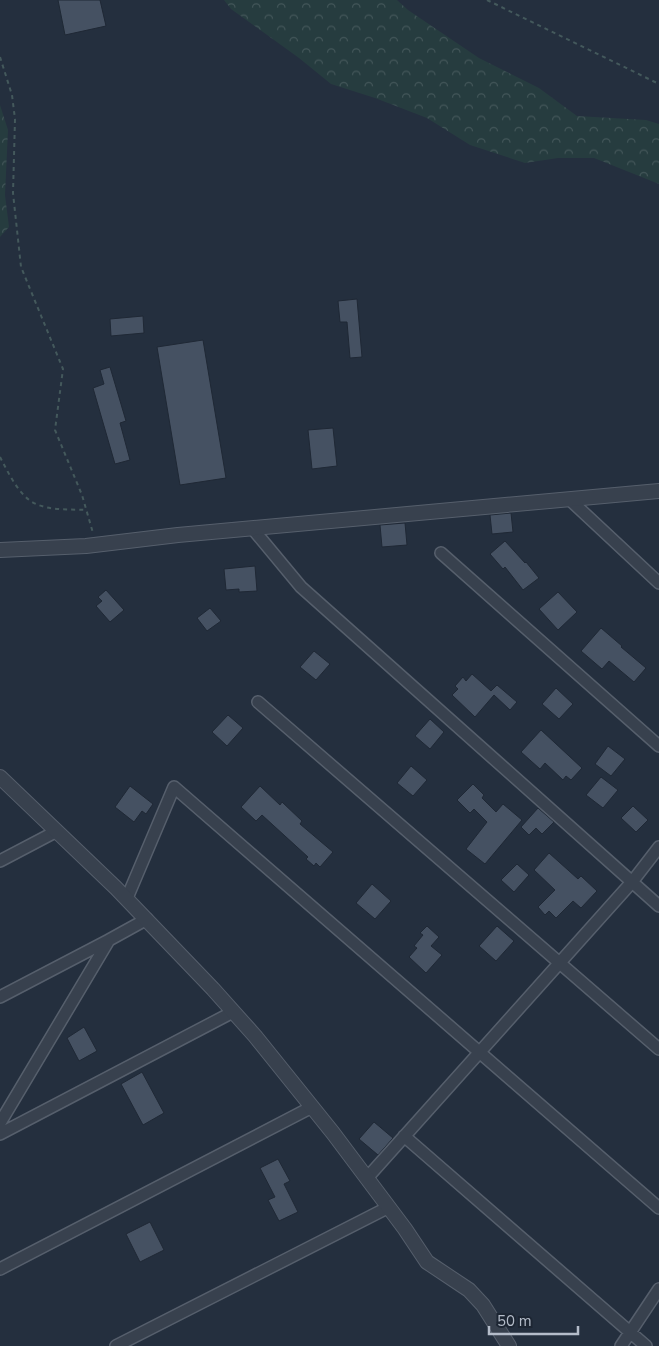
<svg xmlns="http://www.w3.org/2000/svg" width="659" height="1346" font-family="'Nunito Sans',sans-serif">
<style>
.forest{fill:url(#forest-crowns)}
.building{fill:#455162;stroke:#1f2835}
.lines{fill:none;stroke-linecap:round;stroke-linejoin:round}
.minor-casing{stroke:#565f6c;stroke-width:14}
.tertiary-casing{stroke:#565f6c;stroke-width:16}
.path{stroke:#44595c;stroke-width:2;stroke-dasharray:4 4;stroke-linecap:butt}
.minor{stroke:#38414e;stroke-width:11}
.tertiary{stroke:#38414e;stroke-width:14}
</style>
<defs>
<pattern id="forest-crowns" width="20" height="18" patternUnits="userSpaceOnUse" patternTransform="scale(1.25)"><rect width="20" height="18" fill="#263c3f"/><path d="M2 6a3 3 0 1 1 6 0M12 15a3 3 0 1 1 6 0" fill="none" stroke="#435659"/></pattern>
</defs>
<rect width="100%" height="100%" fill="#242f3e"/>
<path class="forest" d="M224 0H397L408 10 479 58 539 88 577 116 646 120 659 124V184L594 158H558L525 163 470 145 427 118 375 98 331 84 299 58 231 9Z
M0 105 8 130 5 195 9 227 0 237Z"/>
<path class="building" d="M58 0H100L106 26 65 35Z
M357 299 362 357 350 358 347 322H340L338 301Z
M143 316 144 333 111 336 110 319Z
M203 340 226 478 180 485 157 347Z
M110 367 126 421 120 423 130 460 115 464 93 388 104 384 100 370Z
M333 428 337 466 312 469 308 430Z
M511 513 513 532 492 534 490 515Z
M405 523 407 545 382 547 380 525Z
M505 541 525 563 526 562 539 578 523 590 505 567 503 569 490 554Z
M255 566 257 591 239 592V589L226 590 224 569Z
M106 590 124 610 110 622 96 606 102 601 98 597Z
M558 592 577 612 558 630 539 609Z
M210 608 221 621 207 631 197 618Z
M601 628 622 646 621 647 646 668 634 682 609 661 602 669 581 651Z
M314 651 330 664 316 680 300 667Z
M472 674 491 691 497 685 517 702 510 710 494 695 475 717 452 695 458 689 455 686 463 677 466 681Z
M556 688 573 704 559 719 542 704Z
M228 715 243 728 227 746 212 732Z
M430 719 444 732 430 749 415 736Z
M541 730 582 768 571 780 566 776 563 780 545 763 540 769 521 752Z
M608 746 625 759 611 776 595 764Z
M411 766 427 780 413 796 397 783Z
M601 777 618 790 603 808 586 795Z
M473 784 484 795 482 798 496 812 503 804 522 820 485 864 466 849 487 822 474 809 470 813 457 800Z
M130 786 153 804 146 814 142 811 134 822 115 807Z
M260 786 280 805 282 802 302 821 300 824 333 852 320 867 316 863 314 866 306 859 308 857 262 815 256 821 241 807Z
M633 806 648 820 636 832 621 818Z
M538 808 554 822 542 834 536 828 529 835 521 827Z
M549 853 578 879 581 876 597 891 581 908 573 901 556 918 549 911 545 915 538 907 555 890 534 870Z
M517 864 529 875 514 892 501 880Z
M372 884 391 901 375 919 356 903Z
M427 926 439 937 431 946 442 955 426 973 409 957 417 948 414 946 423 935 420 933Z
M497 926 514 941 496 961 479 946Z
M84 1027 97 1051 79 1061 67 1038Z
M142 1072 164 1113 143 1125 121 1084Z
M374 1122 393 1138 378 1155 359 1139Z
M278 1159 290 1181 284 1184 298 1212 279 1221 268 1200 275 1197 260 1168Z
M150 1222 164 1250 140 1262 126 1234Z"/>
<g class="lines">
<defs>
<path id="minor" d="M569 499 659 583
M252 528 301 587 659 906
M441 553 659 746
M258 702 659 1049
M0 861 57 831
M127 898 174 787 659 1208
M0 997 109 940
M0 1123 109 940 147 919
M0 1134 233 1012
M404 1136 646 1346
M367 1178 632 882 659 847
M0 1269 312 1107
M116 1346 389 1207
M621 1346 659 1289"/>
<path id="tertiary" d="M0 550 86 546 178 535 659 491
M0 777 116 888 213 989 255 1036 333 1133 405 1229 427 1262 469 1290 483 1305 509 1346"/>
</defs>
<use href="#minor" class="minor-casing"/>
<use href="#tertiary" class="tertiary-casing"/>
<path class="path" d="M487 0 659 84
M0 57 12 95 15 119 13 193 21 267 63 369 55 430 82 495 93 533
M0 457C8 472 17 492 32 502 47 511 70 509 87 510"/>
<use href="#minor" class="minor"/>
<use href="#tertiary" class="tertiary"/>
</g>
<path d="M489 1326v8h89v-8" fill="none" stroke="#b4bcc9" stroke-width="2.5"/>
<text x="497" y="1326" font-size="15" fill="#b4bcc9" stroke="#1d2633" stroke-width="4" paint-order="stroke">50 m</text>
</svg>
